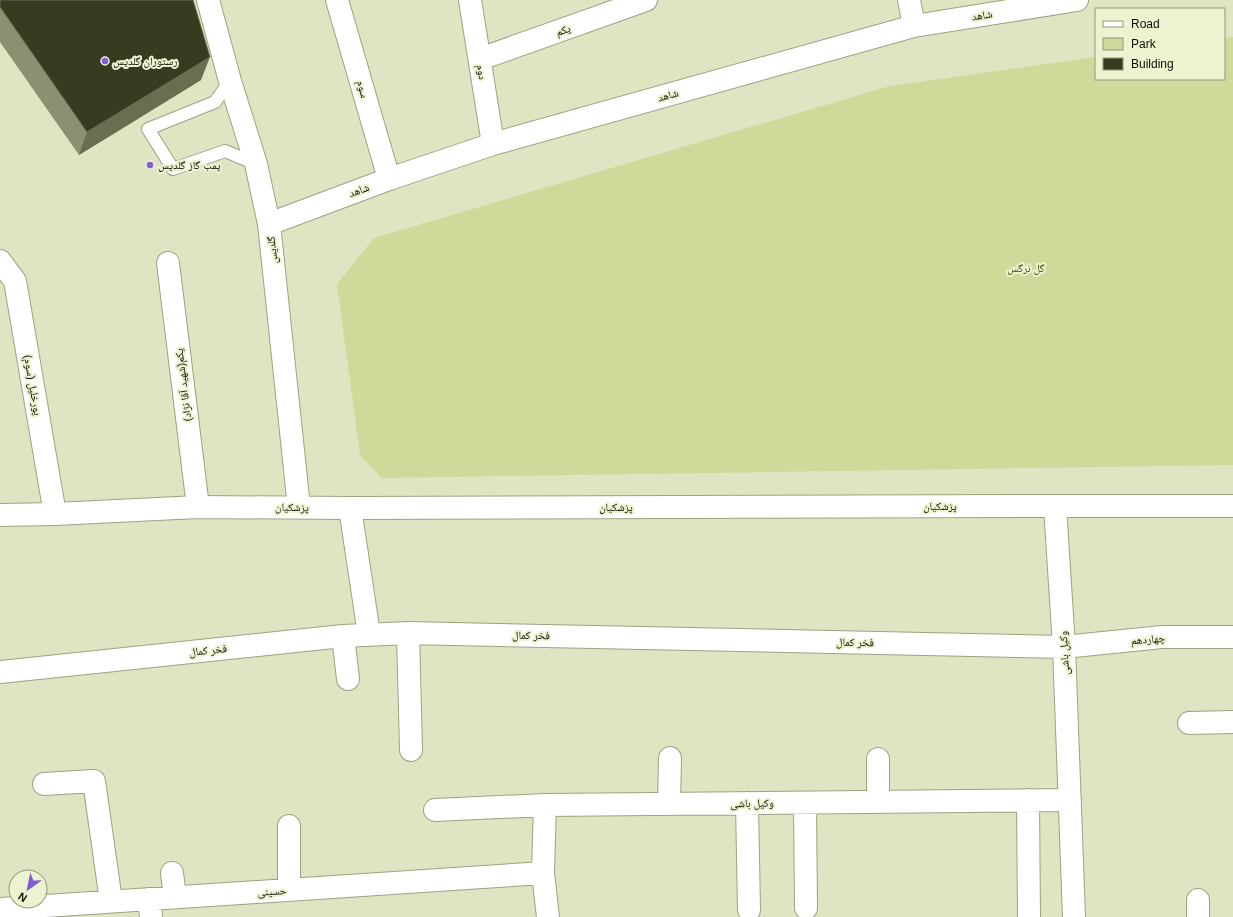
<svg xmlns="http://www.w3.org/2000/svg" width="1233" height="917" font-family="Helvetica,'Noto Naskh Arabic',sans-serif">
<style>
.green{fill:#cfd999}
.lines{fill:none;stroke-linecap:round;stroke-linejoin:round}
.lane-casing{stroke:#9da282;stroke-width:14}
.street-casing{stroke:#9da282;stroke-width:24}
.secondary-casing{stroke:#9da282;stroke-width:24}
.lane{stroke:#fff;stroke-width:12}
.street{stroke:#fff;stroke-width:22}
.secondary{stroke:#fff;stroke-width:22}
.wall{fill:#8b9071}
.shaded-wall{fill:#696e50}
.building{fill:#373b1f;stroke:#696e50}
.poi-dot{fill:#845cd6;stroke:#ecf3d0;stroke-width:1.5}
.labels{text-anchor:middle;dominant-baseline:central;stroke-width:4;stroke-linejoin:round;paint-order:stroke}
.street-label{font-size:11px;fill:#0d0f04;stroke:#ecf3d0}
.poi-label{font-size:11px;fill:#0d0f04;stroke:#ecf3d0;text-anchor:start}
.park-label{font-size:11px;fill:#454c07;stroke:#ecf3d0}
</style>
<rect width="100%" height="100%" fill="#dfe5c3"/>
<path class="green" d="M1233 37V465L382 478 360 455 337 284 374 238 890 86 1096 57V79H1224V38Z"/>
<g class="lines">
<defs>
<path id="lane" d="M230 81 215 102 148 129 173 169 225 151 256 164"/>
<path id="street" d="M337 0 389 179
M470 0 493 144
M909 0 914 26
M480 59 646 0
M269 224 389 179 493 144 914 26 1077 0
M0 261 15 281 55 514
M168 263 198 507
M1055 506 1064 647 1074 917
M350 508 369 634
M408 633 411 750
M343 636 348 679
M0 672 343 636 408 633 1064 647 1162 637H1233
M1189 723 1233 722
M878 759V802
M44 784 94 781 111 901
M1028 800 1029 917
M747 803 749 910
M805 803 806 908
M669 804 670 758
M545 805 543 873 548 917
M435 810 545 805 1070 800
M172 873 175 897
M289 890V826
M149 899 151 917
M0 909 543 873
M1198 917V900"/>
<path id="secondary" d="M208 0 230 81 256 164 269 224 299 507
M0 515 55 514 198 507 350 508 1055 506H1233"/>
</defs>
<use href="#lane" class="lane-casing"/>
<use href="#street" class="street-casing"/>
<use href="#secondary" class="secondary-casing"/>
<use href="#lane" class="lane"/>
<use href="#street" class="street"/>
<use href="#secondary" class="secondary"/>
</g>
<path class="wall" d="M0 0 201 80 79 155 0 42Z"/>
<path class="shaded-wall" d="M210 57 201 80 79 155 87 132Z"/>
<path class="building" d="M0 0H193L210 57 87 132 0 7Z"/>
<g class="poi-dot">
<circle cx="105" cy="61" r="4"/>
<circle cx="150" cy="165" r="4"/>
</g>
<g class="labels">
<g class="street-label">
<text transform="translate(982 15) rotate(-9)">شاهد</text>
<text transform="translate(563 30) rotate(-20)">یکم</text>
<text transform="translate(482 72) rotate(81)">دوم</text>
<text transform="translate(363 89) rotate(74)">سوم</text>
<text transform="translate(668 95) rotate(-16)">شاهد</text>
<text transform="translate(359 190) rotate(-20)">شاهد</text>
<text transform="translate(272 250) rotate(-96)">گلدیس</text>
<text transform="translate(33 385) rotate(80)">پورخلیل (سوم)</text>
<text transform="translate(183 385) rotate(-97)">یکم(شهید آقا نژاد)</text>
<text x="940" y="506">پزشکیان</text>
<text transform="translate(292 507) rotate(1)">پزشکیان</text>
<text x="616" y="507">پزشکیان</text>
<text transform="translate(531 635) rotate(1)">فخر کمال</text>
<text transform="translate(1148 639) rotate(-5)">چهاردهم</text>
<text transform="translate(855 642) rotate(1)">فخر کمال</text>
<text transform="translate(208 650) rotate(-6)">فخر کمال</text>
<text transform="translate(1064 653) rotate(-93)">وکیل باشی</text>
<text transform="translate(752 803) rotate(-1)">وکیل باشی</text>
<text transform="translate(272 891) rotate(-4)">حسینی</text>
</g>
<g class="poi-label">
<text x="113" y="61">رستوران گلدیس</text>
<text x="158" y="165">پمب گاز گلدیس</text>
</g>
<g class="park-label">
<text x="1026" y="268">گل نرگس</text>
</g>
</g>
<rect x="1095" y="8" width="130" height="72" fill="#ecf3d0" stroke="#93987e"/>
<rect x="1103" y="21" width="20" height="6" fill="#ffffff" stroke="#93987e"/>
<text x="1131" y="28" font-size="12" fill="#0d0f04">Road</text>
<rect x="1103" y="38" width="20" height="12" fill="#cfd999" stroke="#93987e"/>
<text x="1131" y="48" font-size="12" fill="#0d0f04">Park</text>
<rect x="1103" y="58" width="20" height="12" fill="#373b1f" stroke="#93987e"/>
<text x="1131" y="68" font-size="12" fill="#0d0f04">Building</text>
<g transform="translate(28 889) rotate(213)"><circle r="19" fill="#ecf3d0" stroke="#93987e"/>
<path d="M0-3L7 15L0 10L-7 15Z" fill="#845cd6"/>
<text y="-6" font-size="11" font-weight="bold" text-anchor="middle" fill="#0d0f04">N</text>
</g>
</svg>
